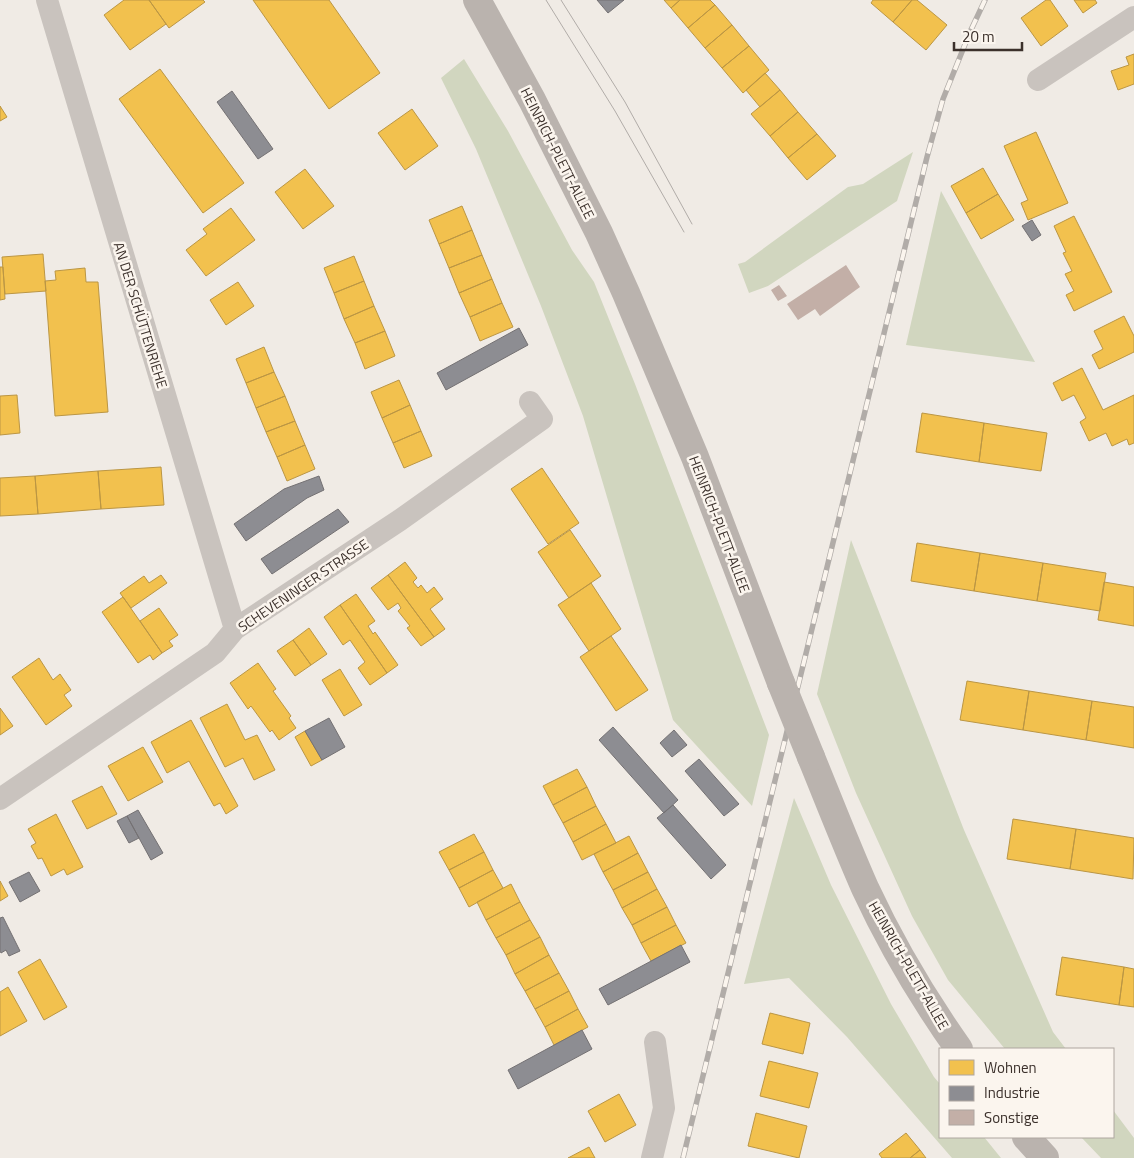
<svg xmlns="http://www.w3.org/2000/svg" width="1134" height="1158" font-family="'Titillium Web',sans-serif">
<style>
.green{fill:#d1d6bf}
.homes{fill:#f2c14e;stroke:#bb9644}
.industry{fill:#8d8d92;stroke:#747173}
.building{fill:#c3afa7}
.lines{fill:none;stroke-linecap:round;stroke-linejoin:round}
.street{stroke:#c9c3be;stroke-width:22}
.secondary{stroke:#bab3ae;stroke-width:28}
.tram{stroke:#b1aca8;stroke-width:1}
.rail-casing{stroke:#b1aca8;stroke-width:5.5}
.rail{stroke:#fbf5ee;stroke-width:4;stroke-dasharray:11;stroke-linecap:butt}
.secondary-bridge{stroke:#bab3ae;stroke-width:28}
.labels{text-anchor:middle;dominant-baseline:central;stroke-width:5;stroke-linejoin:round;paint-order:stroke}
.street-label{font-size:14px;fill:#3b302b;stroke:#fbf5ee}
</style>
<rect width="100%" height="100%" fill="#f0ebe5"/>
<path class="green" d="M464 59 508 131 572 250 594 282 635 384 769 735 752 806 673 720 583 416 541 306 476 149 441 78Z
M913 152 897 201 768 286 749 293 738 264 745 262 848 187 863 184Z
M941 191 1035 362 906 345Z
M851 540 964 830 1053 1032 1066 1049H1005L948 980 912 916 856 793 817 694Z
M794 798 831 885 891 1004 934 1077 940 1084V1137H984L1001 1158H952L847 1037 789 978 744 984Z
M1113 1110 1134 1138V1158H1101L1081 1137H1113Z"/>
<path class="homes" d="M124 0H149L166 24 130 50 104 15Z
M149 0H203L205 2 169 28Z
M253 0H329L380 73 329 109Z
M664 0H680L671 8Z
M680 0H710L715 5 688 28 671 8Z
M873 0H912L893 22 871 3Z
M912 0H917L947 25 926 50 893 22Z
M1046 0H1050L1068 26 1041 46 1021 18Z
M1074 0H1095L1097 3 1083 13Z
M715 5 732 25 705 48 688 28Z
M732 25 749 46 722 68 705 48Z
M749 46 769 70 743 93 722 68Z
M1134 54V84L1118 90 1111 71 1129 65 1126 57Z
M160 69 244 183 203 213 119 99Z
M765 73 780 90 760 107 746 90Z
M780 90 798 112 770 136 751 114Z
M0 106 7 117 0 121Z
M412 109 438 146 405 170 378 133Z
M798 112 817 134 788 158 770 136Z
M1036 132 1068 203 1028 220 1021 203 1028 200 1004 146Z
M817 134 836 156 807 180 788 158Z
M983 168 998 194 966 213 951 186Z
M305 169 334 206 303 229 275 192Z
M998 194 1014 220 981 239 966 213Z
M462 206 472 230 439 244 429 220Z
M231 208 255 240 206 276 186 250 207 234 203 229Z
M1074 216 1112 292 1074 311 1066 295 1074 291 1065 274 1072 271 1063 253 1066 252 1054 226Z
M472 230 482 255 449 268 439 244Z
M43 254 46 291 5 294 2 257Z
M482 255 492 279 459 293 449 268Z
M354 256 364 281 334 293 324 268Z
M0 267H3L5 299 0 300Z
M85 268 86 282H98L108 412 55 416 45 281 56 280 55 271Z
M492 279 502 303 470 317 459 293Z
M364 281 374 306 344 319 334 293Z
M238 282 254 306 226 325 210 300Z
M502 303 513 327 480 341 470 317Z
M374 306 385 331 355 343 344 319Z
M1124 316 1134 336V352L1099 369 1092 355 1103 349 1094 331Z
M385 331 395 356 365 369 355 343Z
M264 347 274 372 246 383 236 359Z
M1082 368 1103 410 1134 395V443L1129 445 1127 439 1112 446 1106 433 1089 441 1080 422 1086 418 1074 395 1062 401 1053 383Z
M274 372 285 396 256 408 246 383Z
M399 380 410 405 382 418 371 392Z
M17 395 20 433 0 435V396Z
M285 396 295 421 266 432 256 408Z
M410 405 421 431 393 443 382 418Z
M922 413 984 423 979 462 916 452Z
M295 421 305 445 277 457 266 432Z
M984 423 1047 433 1041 471 979 462Z
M421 431 432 456 404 468 393 443Z
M305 445 315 469 287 481 277 457Z
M161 467 164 505 101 509 98 471Z
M542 468 579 523 548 544 511 489Z
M98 471 101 509 38 514 35 476Z
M35 476 38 514 0 516V478Z
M570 530 601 576 569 598 538 552Z
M917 543 980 553 974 591 911 581Z
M980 553 1043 563 1037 601 974 591Z
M405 562 417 578 413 582 418 588 421 585 427 593 434 587 443 599 430 609 445 629 434 637 388 575Z
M1043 563 1106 573 1100 611 1037 601Z
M161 575 167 583 131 608 120 593 144 576 149 583Z
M388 575 434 637 421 646 407 628 410 626 398 611 401 608 398 603 388 610 371 588Z
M1104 582 1134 587V626L1098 620Z
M591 583 621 629 589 651 558 605Z
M356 594 375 621 368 626 373 634 375 632 398 665 387 673 340 605Z
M123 597 162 653 153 660 150 655 138 663 102 612Z
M340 605 387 673 370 685 358 668 365 662 350 640 343 645 324 617Z
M159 608 178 635 169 641 173 646 162 653 140 621Z
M309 628 327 654 311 665 293 640Z
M611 636 648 690 616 711 580 657Z
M293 640 311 665 295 676 277 651Z
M39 658 53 680 60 674 71 690 64 695 72 706 46 725 12 677Z
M258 663 276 689 273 691 291 716 289 718 296 728 279 740 272 730 270 732 251 706 248 709 230 683Z
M340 669 362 705 344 716 322 680Z
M967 681 1029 691 1023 730 960 720Z
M1029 691 1092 701 1086 740 1023 730Z
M1092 701 1134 707V748L1086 740Z
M227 704 245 740 257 735 275 770 254 780 243 758 225 767 200 718Z
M0 708 13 726 0 735Z
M191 720 238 806 226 814 220 803 214 806 189 761 167 773 151 742Z
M305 731 322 760 311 766 295 737Z
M143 747 163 782 128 801 108 766Z
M577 769 587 787 553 805 543 786Z
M102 786 117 814 87 829 72 801Z
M587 787 596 806 563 823 553 805Z
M596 806 606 824 573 842 563 823Z
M56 814 83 867 67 875 64 869 51 876 42 858 38 859 31 846 36 843 28 829Z
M1013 819 1076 829 1070 869 1007 859Z
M606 824 616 843 582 860 573 842Z
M1076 829 1134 838 1133 879 1070 869Z
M474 834 484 852 449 870 439 852Z
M629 836 638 853 603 872 594 854Z
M484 852 493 870 459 888 449 870Z
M638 853 648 872 613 890 603 872Z
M493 870 503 888 469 907 459 888Z
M648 872 657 889 622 908 613 890Z
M0 881 8 896 0 901Z
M511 884 520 902 486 920 477 902Z
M657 889 667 907 632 925 622 908Z
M520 902 530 920 496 938 486 920Z
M667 907 676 925 641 943 632 925Z
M530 920 540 937 506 955 496 938Z
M676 925 686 943 651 961 641 943Z
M540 937 549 955 515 974 506 955Z
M549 955 559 973 525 991 515 974Z
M1062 957 1124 967 1119 1005 1056 995Z
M40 959 67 1007 44 1020 18 972Z
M1124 967 1134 969V1007L1119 1005Z
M559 973 569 991 535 1009 525 991Z
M8 987 27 1021 0 1036V992Z
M569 991 578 1009 545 1027 535 1009Z
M578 1009 588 1027 554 1045 545 1027Z
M770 1013 810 1023 803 1054 762 1044Z
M769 1061 818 1073 809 1108 760 1096Z
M619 1094 636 1125 605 1142 588 1111Z
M756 1113 807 1126 799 1158 748 1146Z
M906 1133 920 1150 910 1158H882L879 1154Z
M589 1147 595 1158H568Z
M920 1150 926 1158H910Z"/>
<path class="industry" d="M597 0H624L608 13Z
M232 91 273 149 258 159 217 102Z
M1032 220 1041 235 1032 241 1022 226Z
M519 328 528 345 446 390 437 373Z
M319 476 324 490 307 498 246 541 234 524 284 489Z
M338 509 349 522 272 574 261 559Z
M329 718 345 747 322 760 305 731Z
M613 727 678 800 664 813 599 740Z
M674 730 687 745 672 757 660 743Z
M699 759 739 804 724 816 685 771Z
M673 805 726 865 711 879 657 818Z
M138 810 163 853 151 860 127 816Z
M127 816 139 838 129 843 117 821Z
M29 872 40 891 20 902 9 882Z
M3 917 20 951 9 956 6 950 1 953 0 951V918Z
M681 945 690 962 608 1005 599 989Z
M582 1030 592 1049 518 1089 508 1070Z"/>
<path class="building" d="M846 265 860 287 820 316 815 309 798 320 787 304Z
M779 285 787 296 778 301 771 290Z"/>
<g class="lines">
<path class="street" d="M47 0 235 629
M1038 80 1134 17
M0 799 215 653 235 629 400 520 542 419 530 402
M652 1158 664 1108 655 1042"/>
<path class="secondary" d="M477 0 532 100 599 233 626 293 695 457 781 683
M811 757C829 801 846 845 865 888 890 942 925 1001 959 1049
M1026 1137 1045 1158"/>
<path class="tram" d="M546 0 615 111 684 232
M561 0 625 102 692 224"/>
<defs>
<path id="rail" d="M683 1158 927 157 943 99 970 32 985 0"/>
</defs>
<use href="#rail" class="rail-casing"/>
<use href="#rail" class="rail"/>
<path class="secondary-bridge" d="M781 683 811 757"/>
</g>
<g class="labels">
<g class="street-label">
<text transform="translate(558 153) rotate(63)">HEINRICH-PLETT-ALLEE</text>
<text transform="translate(141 315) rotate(73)">AN DER SCHÜTTENRIEHE</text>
<text transform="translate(720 524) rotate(69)">HEINRICH-PLETT-ALLEE</text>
<text transform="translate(303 585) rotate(-34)">SCHEVENINGER STRASSE</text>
<text transform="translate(909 965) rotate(60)">HEINRICH-PLETT-ALLEE</text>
</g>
</g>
<rect x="939" y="1048" width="175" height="90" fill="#fbf5ee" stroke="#aea6a0"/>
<rect x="949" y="1060" width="25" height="15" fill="#f2c14e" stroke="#aea6a0"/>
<text x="984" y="1073" font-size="15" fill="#3b302b">Wohnen</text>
<rect x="949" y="1086" width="25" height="15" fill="#8d8d92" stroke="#aea6a0"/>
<text x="984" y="1098" font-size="15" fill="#3b302b">Industrie</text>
<rect x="949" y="1110" width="25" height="15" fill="#c3afa7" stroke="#aea6a0"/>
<text x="984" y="1123" font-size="15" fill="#3b302b">Sonstige</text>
<path d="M954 42v8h68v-8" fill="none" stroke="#3b302b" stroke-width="2.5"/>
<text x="962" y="42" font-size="15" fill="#3b302b" stroke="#fbf5ee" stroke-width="4" paint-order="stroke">20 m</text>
</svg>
